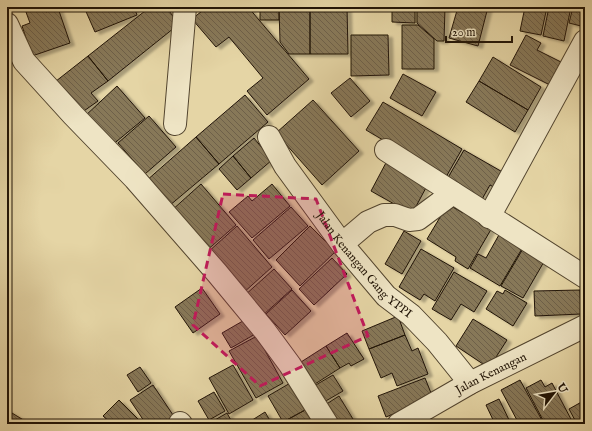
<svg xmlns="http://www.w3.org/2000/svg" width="592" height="431" font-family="'IM FELL English',serif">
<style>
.building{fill:url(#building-back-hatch);stroke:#211406;filter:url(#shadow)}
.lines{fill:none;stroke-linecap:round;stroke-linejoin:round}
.street-casing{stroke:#52442e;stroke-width:24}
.street{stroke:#eee4c4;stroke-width:22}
.marked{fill:#c2185b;fill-opacity:0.2;stroke:#c2185b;stroke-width:3;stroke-dasharray:8 5;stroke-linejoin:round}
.labels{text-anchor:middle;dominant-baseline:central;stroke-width:3;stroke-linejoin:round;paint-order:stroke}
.street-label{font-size:12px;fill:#211406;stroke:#eee4c4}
</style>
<defs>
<pattern id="building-back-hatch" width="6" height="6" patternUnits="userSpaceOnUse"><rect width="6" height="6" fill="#877859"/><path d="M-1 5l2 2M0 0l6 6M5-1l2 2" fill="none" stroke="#6e6148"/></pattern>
<filter id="shadow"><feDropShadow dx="4.5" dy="2.5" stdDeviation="1" flood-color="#0004"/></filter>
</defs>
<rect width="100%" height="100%" fill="#e5d5a5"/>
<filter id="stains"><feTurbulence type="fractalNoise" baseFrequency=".005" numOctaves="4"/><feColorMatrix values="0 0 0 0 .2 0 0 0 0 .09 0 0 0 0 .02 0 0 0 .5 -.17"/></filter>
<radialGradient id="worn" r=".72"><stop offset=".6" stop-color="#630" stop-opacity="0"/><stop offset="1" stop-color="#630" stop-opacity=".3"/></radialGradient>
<path class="building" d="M41 7H44L46 12 58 8 70 43 32 56 22 26 30 23 26 12Z
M84 7H134L137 15 95 32Z
M150 7H166L179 24 108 81 88 56Z
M207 7H248L309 79 267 115 247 91 263 78 229 37 216 47 192 19Z
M260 7H279V20H260Z
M279 7H310V54H289L280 42Z
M310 7H347L348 54H310Z
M392 7H415V23L392 22Z
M417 7H445L444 41H437L417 23Z
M458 7H488L478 46 449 38Z
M525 7H547L541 35 520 31Z
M549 7H571L564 41 543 36Z
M573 7H585V27L569 23Z
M402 25H418L434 39V69H402Z
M351 35H388L389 75 351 76Z
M526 35 541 43 537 50 561 62 550 85 510 65Z
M88 56 108 81 91 93 98 101 81 113 51 85Z
M493 57 541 87 528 110 479 81Z
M403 74 436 92 422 116 390 98Z
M350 78 370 101 351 117 331 93Z
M479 81 528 110 515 132 466 102Z
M117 86 145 118 111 146 84 117Z
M245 95 268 122 219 164 196 137Z
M313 100 359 151 322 185 276 133Z
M383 102 462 149 446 177 366 130Z
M149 116 176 147 145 174 118 143Z
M196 137 219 164 169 206 146 181Z
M254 138 272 160 251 178 233 156Z
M464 150 506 174 497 189 490 185 481 201 446 181Z
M233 156 251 178 237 190 219 169Z
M388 159 429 182 412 214 371 191Z
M201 184 236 225 205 252 171 211Z
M272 184 290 206 252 238 229 212 248 196 252 201Z
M448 204 463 213 464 209 493 226 468 269 455 261 456 257 427 239Z
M291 207 308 226 269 259 253 240Z
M237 226 272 267 242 294 207 253Z
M310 226 327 243 329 241 338 249 300 286 276 260Z
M404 231 421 241 402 274 385 264Z
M500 233 523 247 500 286 470 268 478 254 486 258Z
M524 247 545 260 523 298 501 286Z
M421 249 454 268 435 301 424 294 420 300 399 287Z
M332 258 347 274 314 305 299 289Z
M274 269 292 289 262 316 244 296Z
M454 272 487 291 474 312 461 304 451 320 432 309Z
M202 288 220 314 193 333 175 307Z
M292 290 311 311 285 335 266 314Z
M505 290 527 303 513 326 486 309 497 291 503 294Z
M580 290 581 314 535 316 534 291Z
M398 316 405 335 369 349 362 331Z
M248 318 257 333 231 348 222 333Z
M473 319 507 340 489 368 456 346Z
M347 333 364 359 351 366 349 363 340 368 326 346Z
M405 335 412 351 418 348 428 374 397 386 392 373 381 378 369 349Z
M257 336 283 383 256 398 229 351Z
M326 346 340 368 315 384 301 362Z
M233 365 253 400 229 414 209 378Z
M140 367 151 383 138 392 127 375Z
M333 375 343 391 324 402 314 386Z
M425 378 433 398 386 417 378 396Z
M520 380 544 424H519L501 390Z
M541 380 545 387 552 383 573 423 545 424 526 388Z
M292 382 307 409 283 422 268 396Z
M153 385 175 418 165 424H146L130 400Z
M214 392 225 411 209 420 198 401Z
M339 396 353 419 345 424H337L325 405Z
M499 399 511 424H495L486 405Z
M119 400 143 424H112L103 416Z
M585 400V424H577L569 409Z
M307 409 316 424H285L283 422Z
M7 410 30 424H7Z
M265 412 272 424H246Z
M227 413 233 424H208Z"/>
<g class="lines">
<defs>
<g id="street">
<path d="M7 24 24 61 73 115 135 179 217 273 265 331 290 365 327 424"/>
<path d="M175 124 185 7"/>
<path id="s1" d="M269 137 285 166 342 244 386 296 411 315 437 342 470 383"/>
<path d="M386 150 585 277"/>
<path d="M489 217 585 41"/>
<path d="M342 244 368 222 384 215H395L409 220 418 219 453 193"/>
<path d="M180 423 181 424"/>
<path id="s2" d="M399 424 470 383 585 326"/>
</g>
</defs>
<use href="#street" class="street-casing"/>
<use href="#street" class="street"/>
</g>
<path class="marked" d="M223 194 316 199 368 336 260 386 193 325Z"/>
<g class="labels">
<g class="street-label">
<text stroke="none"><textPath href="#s1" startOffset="160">Jalan Kenangan Gang YPPI</textPath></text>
<text stroke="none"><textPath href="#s2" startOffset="105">Jalan Kenangan</textPath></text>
</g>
</g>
<rect width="592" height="431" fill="none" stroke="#e5d5a5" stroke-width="24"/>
<rect x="8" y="8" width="576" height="415" fill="none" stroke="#211406" stroke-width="2"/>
<rect x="12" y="12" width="568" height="407" fill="none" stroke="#211406"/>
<g transform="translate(554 393) rotate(59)" stroke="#eee4c4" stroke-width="3" paint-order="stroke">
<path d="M0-3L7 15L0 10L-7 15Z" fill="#211406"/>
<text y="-6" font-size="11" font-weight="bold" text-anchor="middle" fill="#211406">U</text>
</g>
<path d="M446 36v6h66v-6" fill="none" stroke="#211406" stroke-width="2"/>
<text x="452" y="36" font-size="12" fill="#211406" stroke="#eee4c4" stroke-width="3" paint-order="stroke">20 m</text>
<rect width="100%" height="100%" filter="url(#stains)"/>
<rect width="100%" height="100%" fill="url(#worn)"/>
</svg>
